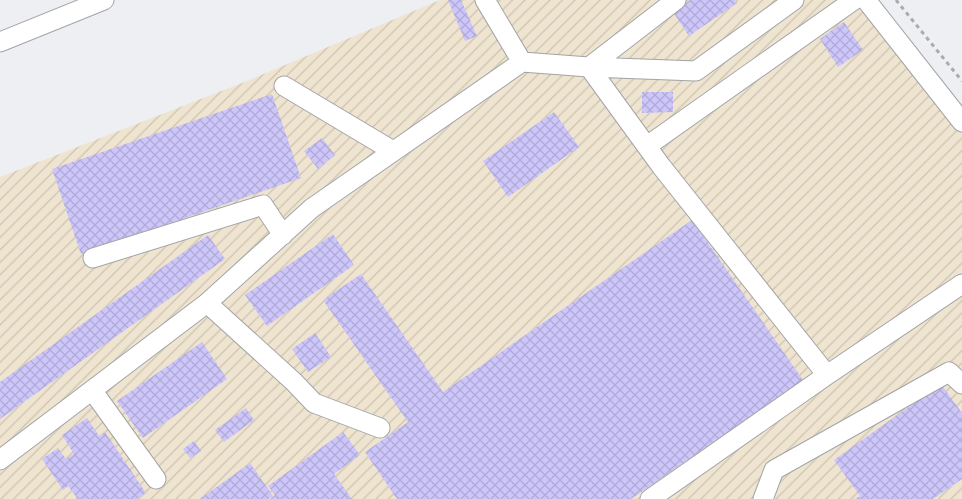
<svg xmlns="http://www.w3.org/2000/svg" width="962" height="499" font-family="'Work Sans',sans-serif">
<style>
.industrial{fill:url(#industrial-furrows)}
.building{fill:url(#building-cross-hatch)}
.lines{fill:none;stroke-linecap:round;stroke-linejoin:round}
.minor-casing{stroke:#a3a4a7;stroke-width:21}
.path{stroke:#aaabae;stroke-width:3;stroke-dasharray:4 4;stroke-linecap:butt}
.minor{stroke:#fff;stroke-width:19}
</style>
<defs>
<pattern id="industrial-furrows" width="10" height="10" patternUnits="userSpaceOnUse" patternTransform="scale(1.25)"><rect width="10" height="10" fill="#efe4cf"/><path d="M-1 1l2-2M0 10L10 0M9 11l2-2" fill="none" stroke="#cdc3b2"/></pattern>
<pattern id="building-cross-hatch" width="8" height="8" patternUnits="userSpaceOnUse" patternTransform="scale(1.25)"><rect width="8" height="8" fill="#cdc6fa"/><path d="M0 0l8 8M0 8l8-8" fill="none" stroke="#b0aad6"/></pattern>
</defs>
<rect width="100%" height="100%" fill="#eeeff3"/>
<path class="industrial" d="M440 0H875L962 109V499H0V177L242 83Z"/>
<path class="building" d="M448 0H461L477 36 465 41Z
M690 0H735L737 3 689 36 673 12Z
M844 22 863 50 838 67 820 39Z
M642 92H673V112L642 113Z
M272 94 301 178 81 254 52 169Z
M554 112 579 147 508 197 483 161Z
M322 138 335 155 318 169 304 151Z
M692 220 803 380 631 499H397L365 452 408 422 323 300 361 274 443 392Z
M333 234 354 265 267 326 245 295Z
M208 235 225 259 0 419V382Z
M315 333 331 357 308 372 292 349Z
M202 342 227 379 143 438 117 401Z
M941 384 962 413V479L933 499H855L860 496 834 460Z
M246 408 254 420 224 442 215 430Z
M87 418 99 436 105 432 146 493 137 499H78L68 486 63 490 42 459 58 448 66 459 74 454 62 435Z
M343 432 360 455 334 474 352 499H270L275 495 268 486Z
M194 441 201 451 190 458 183 449Z
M250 463 273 496 268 499H200Z"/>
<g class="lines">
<defs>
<path id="minor" d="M485 0 522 62 589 67 661 166 827 375
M866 0 962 122
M0 42 104 0
M589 67 696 71 794 0
M589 67 676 0
M284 86 393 151
M647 146 854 0
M93 258 263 205 283 235
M207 303 294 382 314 403 380 428
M92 390 156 479
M0 460 207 303 312 208 522 62
M650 499 827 375 962 284
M763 499 774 470 949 372 962 384"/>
</defs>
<use href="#minor" class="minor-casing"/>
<path class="path" d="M896 0 962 81"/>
<use href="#minor" class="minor"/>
</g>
</svg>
